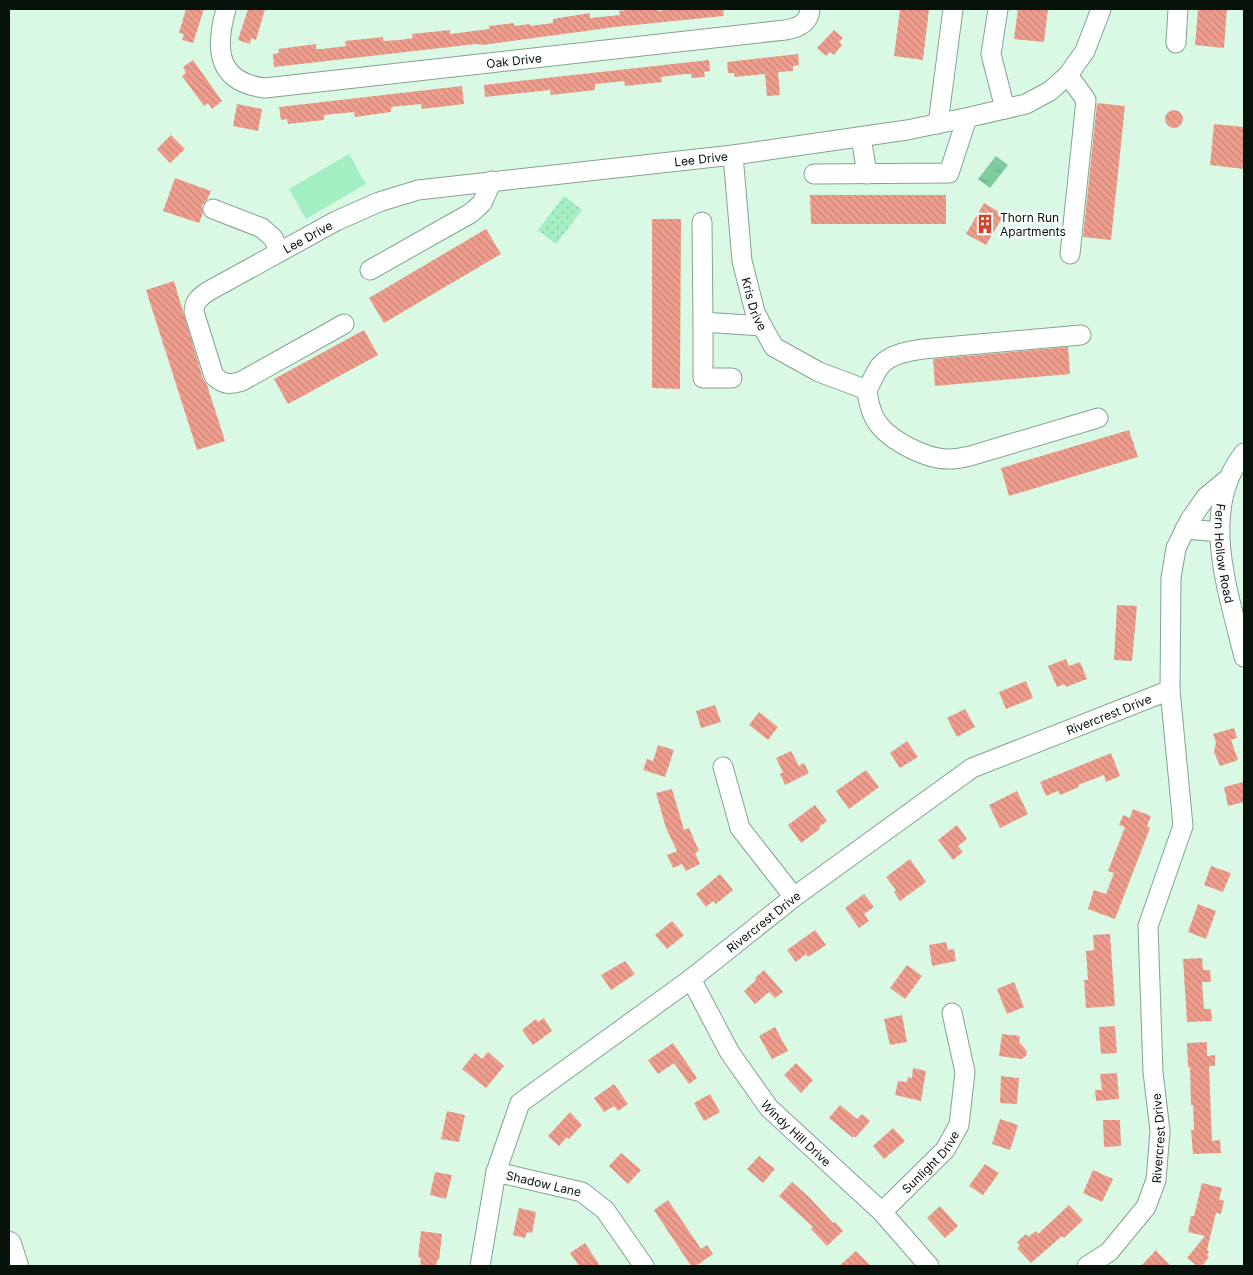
<svg xmlns="http://www.w3.org/2000/svg" width="1253" height="1275" font-family="Inter,sans-serif">
<style>
.green{fill:#a3eec2}
.park{fill:url(#park-dots)}
.water{fill:url(#water-ripples)}
.building{fill:url(#building-back-hatch)}
.lines{fill:none;stroke-linecap:round;stroke-linejoin:round}
.minor-casing{stroke:#84a290;stroke-width:21}
.major-casing{stroke:#84a290;stroke-width:26}
.minor{stroke:#fff;stroke-width:19}
.major{stroke:#fff;stroke-width:24}
.labels{text-anchor:middle;dominant-baseline:central;stroke-width:5;stroke-linejoin:round;paint-order:stroke}
.street-label{font-size:12px;fill:#07120b;stroke:#f9fffb}
.poi-label{font-size:12px;fill:#07120b;stroke:#f9fffb;text-anchor:start}
</style>
<defs>
<pattern id="park-dots" width="8" height="8" patternUnits="userSpaceOnUse" patternTransform="scale(1.25)"><rect width="8" height="8" fill="#a3eec2"/><path d="M2 2h.1M6 6h.1" fill="none" stroke="#8bcba5" stroke-width="1.8" stroke-linecap="round"/></pattern>
<pattern id="water-ripples" width="26" height="14" patternUnits="userSpaceOnUse" patternTransform="scale(1.25)"><rect width="26" height="14" fill="#7ecb9e"/><path d="M2 4q2-2 4 0t4 0M15 11q2-2 4 0t4 0" fill="none" stroke="#6bad87"/></pattern>
<pattern id="building-back-hatch" width="6" height="6" patternUnits="userSpaceOnUse" patternTransform="scale(1.25)"><rect width="6" height="6" fill="#ef9e8e"/><path d="M-1 5l2 2M0 0l6 6M5-1l2 2" fill="none" stroke="#cb8779"/></pattern>
</defs>
<rect width="100%" height="100%" fill="#d9f9e5"/>
<path class="green" d="M349 154 366 184 306 219 289 189Z"/>
<path class="park" d="M564 196 582 210 556 244 538 230Z"/>
<path class="water" d="M996 156 1008 165 990 188 978 179Z"/>
<path class="building" d="M186 9H204L193 43 182 40 184 34 179 33Z
M248 9H265L256 40 251 38 250 44 238 40Z
M634 9H657V11L676 9H723L724 16 615 27 483 45 476 44 274 67 273 54 279 53 278 49 316 44V49H322L346 46 345 41 383 37V41L399 40 413 38 412 34 450 30V34L489 29V26L514 23V26L530 24V26L553 23V19L590 13V18L620 15 619 11Z
M900 9H929L923 60 894 56Z
M1018 9H1048L1044 42 1014 39Z
M1198 9H1227L1224 48 1195 45Z
M834 30 843 38 839 42 842 45 834 55 830 52 826 56 817 48Z
M798 54 799 65 793 66V71L778 72 780 95 767 96 765 74 735 77 734 73H728L727 62Z
M193 60 222 101 212 109 208 103 204 106 182 76 186 73 183 67Z
M709 60 710 71 704 72 705 77 692 78 691 74H685L661 77 662 82 625 86 624 81 595 84V90L551 95 550 90 485 97 484 85Z
M462 86 464 104 422 109 421 104 391 107V112L355 117 354 112 324 115V120L288 124 287 119 281 120 279 107Z
M1097 103 1125 106 1111 240 1083 237Z
M237 104 262 109 258 131 233 126Z
M1165 119a9 9 0 1 1 18 0a9 9 0 1 1-18 0Z
M1214 124 1244 127V169L1210 165Z
M171 135 185 149 170 163 157 149Z
M175 178 211 191 207 200 202 205 203 213 199 223 163 211Z
M810 195H946V224H811Z
M984 203 1004 215 986 245 966 234Z
M652 219H681L680 389 652 388Z
M486 229 501 254 384 323 369 298Z
M174 281 203 379 207 385 225 441 197 450 146 290Z
M364 330 378 355 288 404 274 379Z
M1068 347 1070 374 935 386 933 359Z
M1129 430 1138 457 1009 496 1001 468Z
M1117 605 1137 606 1132 661 1114 660Z
M1066 659 1069 666 1080 662 1087 679 1066 687 1064 684 1057 687 1048 666Z
M1026 681 1033 698 1006 709 999 692Z
M715 705 721 722 701 728 696 711Z
M965 709 975 727 957 737 947 718Z
M759 712 778 727 768 740 749 725Z
M1234 728 1237 738 1231 740 1238 760 1220 766 1214 752 1216 742 1213 734Z
M907 741 918 757 900 768 890 753Z
M658 745 674 750 665 777 643 770 647 759 653 761Z
M791 751 799 766 804 763 809 773 785 785 780 774 783 772 776 758Z
M1111 753 1120 776 1106 782 1104 775 1078 785 1079 787 1060 795 1058 791 1046 796 1040 782Z
M866 770 879 787 849 809 836 791Z
M1243 782 1244 802 1228 806 1224 787Z
M672 789 684 830 689 828 699 851 695 853 700 864 686 871 682 864 673 868 667 855 677 851 666 828 656 793Z
M1017 791 1028 814 1000 828 989 805Z
M815 805 827 821 819 827 820 829 801 843 788 825Z
M1133 809 1151 816 1147 826 1150 828 1115 919 1088 909 1094 890 1106 894 1114 873 1108 871 1125 827 1119 825 1123 815 1130 818Z
M957 825 967 839 958 846 963 852 953 860 938 840Z
M910 859 926 882 900 901 894 892 896 890 886 877Z
M1211 866 1231 873 1223 892 1204 885Z
M720 874 733 890 716 904 713 901 706 907 696 894Z
M864 894 874 907 864 914 869 921 859 928 845 908Z
M1198 904 1216 911 1206 939 1188 932Z
M672 921 684 935 667 949 655 935Z
M815 930 826 945 808 957 806 954 796 962 787 950Z
M1110 934 1115 1006 1086 1008 1084 980H1088L1086 951 1094 950 1093 935Z
M946 942 948 950 954 949 956 961 932 966 929 945Z
M1202 958 1203 970H1210L1211 982H1202L1204 1009H1211L1212 1021 1187 1022 1183 959Z
M625 961 635 974 611 990 601 975Z
M907 965 922 976 905 999 890 988Z
M764 970 783 992 775 998 769 992 755 1004 744 991 756 980 755 978Z
M1014 982 1024 1007 1007 1014 997 989Z
M902 1015 907 1042 890 1045 884 1019Z
M544 1018 552 1031 533 1045 522 1030 536 1019 538 1022Z
M1115 1026 1117 1053 1101 1054 1099 1027Z
M775 1027 788 1051 772 1059 759 1036Z
M1002 1034 1020 1036 1019 1042 1027 1051 1026 1056 1022 1059 999 1056Z
M1207 1042V1056L1215 1055V1066H1209L1212 1141 1220 1140 1221 1153 1193 1154 1191 1130H1194L1193 1105H1191L1190 1067H1188L1187 1043Z
M673 1043 697 1078 689 1084 674 1063 658 1074 648 1060Z
M488 1052 504 1066 486 1088 462 1069 475 1053 482 1059Z
M796 1063 813 1080 801 1093 784 1075Z
M913 1068 926 1071 921 1101 895 1095 898 1081 907 1082 908 1077 912 1078Z
M1117 1073 1119 1099 1096 1101 1095 1090H1102L1100 1074Z
M1001 1076 1019 1078 1017 1104 1000 1103Z
M614 1084 628 1104 618 1111 614 1106 604 1112 594 1098Z
M710 1094 720 1112 704 1121 694 1103Z
M840 1105 857 1119 862 1114 870 1121 856 1137H852L829 1118Z
M447 1111 465 1115 459 1142 441 1139Z
M570 1112 582 1125 569 1139 567 1137 559 1146 548 1136Z
M1000 1119 1018 1125 1010 1150 992 1144Z
M1103 1120H1120L1121 1146 1104 1147Z
M893 1128 905 1141 884 1159 873 1146Z
M621 1153 641 1170 628 1184 609 1166Z
M759 1156 775 1169 763 1183 747 1169Z
M985 1164 999 1173 983 1195 969 1186Z
M1093 1170 1113 1179 1102 1202 1083 1193Z
M435 1172 452 1175 446 1199 430 1195Z
M792 1182 810 1198 833 1223 835 1222 843 1231 827 1246 811 1229 813 1227 779 1196Z
M1202 1183 1222 1188 1219 1199 1224 1201 1221 1214 1216 1213 1207 1250 1209 1252 1207 1255 1209 1257 1202 1266H1197L1187 1258 1205 1236 1188 1232 1191 1216H1194Z
M668 1200 701 1249 707 1245 713 1254 696 1266H691L654 1210Z
M1069 1205 1083 1220 1064 1238 1062 1236 1031 1263 1017 1248 1020 1245 1017 1242 1026 1234 1028 1237 1036 1231 1038 1234Z
M940 1206 958 1226 945 1238 927 1218Z
M519 1208 536 1212 532 1233 527 1232 525 1238 513 1235Z
M421 1231 442 1234 439 1260H437L436 1266H420L421 1258 418 1257Z
M585 1243 600 1266H579L570 1253Z
M1156 1250 1158 1253 1171 1266H1141Z
M856 1251 871 1266H839Z"/>
<g class="lines">
<defs>
<g id="minor">
<path id="s1" d="M226 9C215 48 216 82 265 88L785 30C798 28 809 23 810 9"/>
<path d="M998 9 991 54 1005 109"/>
<path d="M1176 43 1178 9"/>
<path d="M1068 75 1086 100 1070 254"/>
<path d="M938 124 953 9"/>
<path d="M861 137 867 174"/>
<path id="s2" d="M733 155 742 261 755 312 762 326 774 347 819 372 867 390"/>
<path d="M814 174 949 173 967 118"/>
<path d="M213 209 262 228 273 238 280 252"/>
<path d="M702 222 703 322 762 326"/>
<path d="M370 270 471 213 482 203 492 181"/>
<path d="M703 322V378H732"/>
<path id="s3" d="M344 324 242 381C230 385 224 385 214 376L194 312C194 302 199 298 207 292L336 221 379 202 418 190 733 155 907 130 970 117 1026 104 1050 91 1068 75 1085 51 1101 9"/>
<path d="M1081 335 923 349C909 351 890 354 880 366 875 373 871 383 867 390 868 399 870 409 874 417 885 439 926 460 951 459 957 459 964 457 970 456L1098 418"/>
<path id="s4" d="M1244 453C1198 510 1229 593 1244 657"/>
<path d="M1185 529 1220 532"/>
<path d="M723 767 740 828 794 897"/>
<path id="s5" d="M691 979 730 1053 769 1108 882 1212 929 1266"/>
<path id="s6" d="M496 1172 582 1192 605 1210 644 1266"/>
<path id="s7" d="M882 1212 945 1150 959 1125 965 1072 952 1013"/>
<path id="s8" d="M480 1266 496 1172 520 1103 691 979 794 897 972 768 1170 690"/>
<path id="s9" d="M1087 1266 1109 1252 1146 1207 1156 1180 1160 1131 1153 1072 1148 926 1183 826 1170 690 1171 578 1176 548 1190 520 1206 497 1228 479"/>
</g>
<path id="major" d="M9 1244 16 1266"/>
</defs>
<use href="#minor" class="minor-casing"/>
<use href="#major" class="major-casing"/>
<use href="#minor" class="minor"/>
<use href="#major" class="major"/>
</g>
<defs>
<symbol id="building-bare" viewBox="-9 -9 18 18"><path d="M-4-6H4V6H1V3H-1V6H-4ZM-2.5-4.3h1.7v1.8h-1.7ZM.8-4.3h1.7v1.8H.8ZM-2.5-1h1.7V.8h-1.7ZM.8-1h1.7V.8H.8Z" fill="#d0442f" stroke="#f9fffb" stroke-width="2.5" paint-order="stroke"/></symbol>
</defs>
<g fill-rule="evenodd">
<use href="#building-bare" x="971" y="210" width="28" height="28"/>
</g>
<g class="labels">
<g class="street-label">
<text stroke="none"><textPath href="#s1" startOffset="356">Oak Drive</textPath></text>
<text stroke="none"><textPath href="#s3" startOffset="759">Lee Drive</textPath></text>
<text stroke="none"><textPath href="#s3" startOffset="354">Lee Drive</textPath></text>
<text stroke="none"><textPath href="#s2" startOffset="151">Kris Drive</textPath></text>
<text stroke="none"><textPath href="#s4" startOffset="106">Fern Hollow Road</textPath></text>
<text stroke="none"><textPath href="#s8" startOffset="878">Rivercrest Drive</textPath></text>
<text stroke="none"><textPath href="#s8" startOffset="472">Rivercrest Drive</textPath></text>
<text stroke="none"><textPath href="#s5" startOffset="188">Windy Hill Drive</textPath></text>
<text stroke="none"><textPath href="#s9" startOffset="155">Rivercrest Drive</textPath></text>
<text stroke="none"><textPath href="#s7" startOffset="70">Sunlight Drive</textPath></text>
<text stroke="none"><textPath href="#s6" startOffset="49">Shadow Lane</textPath></text>
</g>
<g class="poi-label">
<text x="1000" y="217">Thorn Run<tspan x="1000" dy="14">Apartments</tspan></text>
</g>
</g>
<rect width="1253" height="1275" fill="none" stroke="#07120b" stroke-width="20"/>
</svg>
